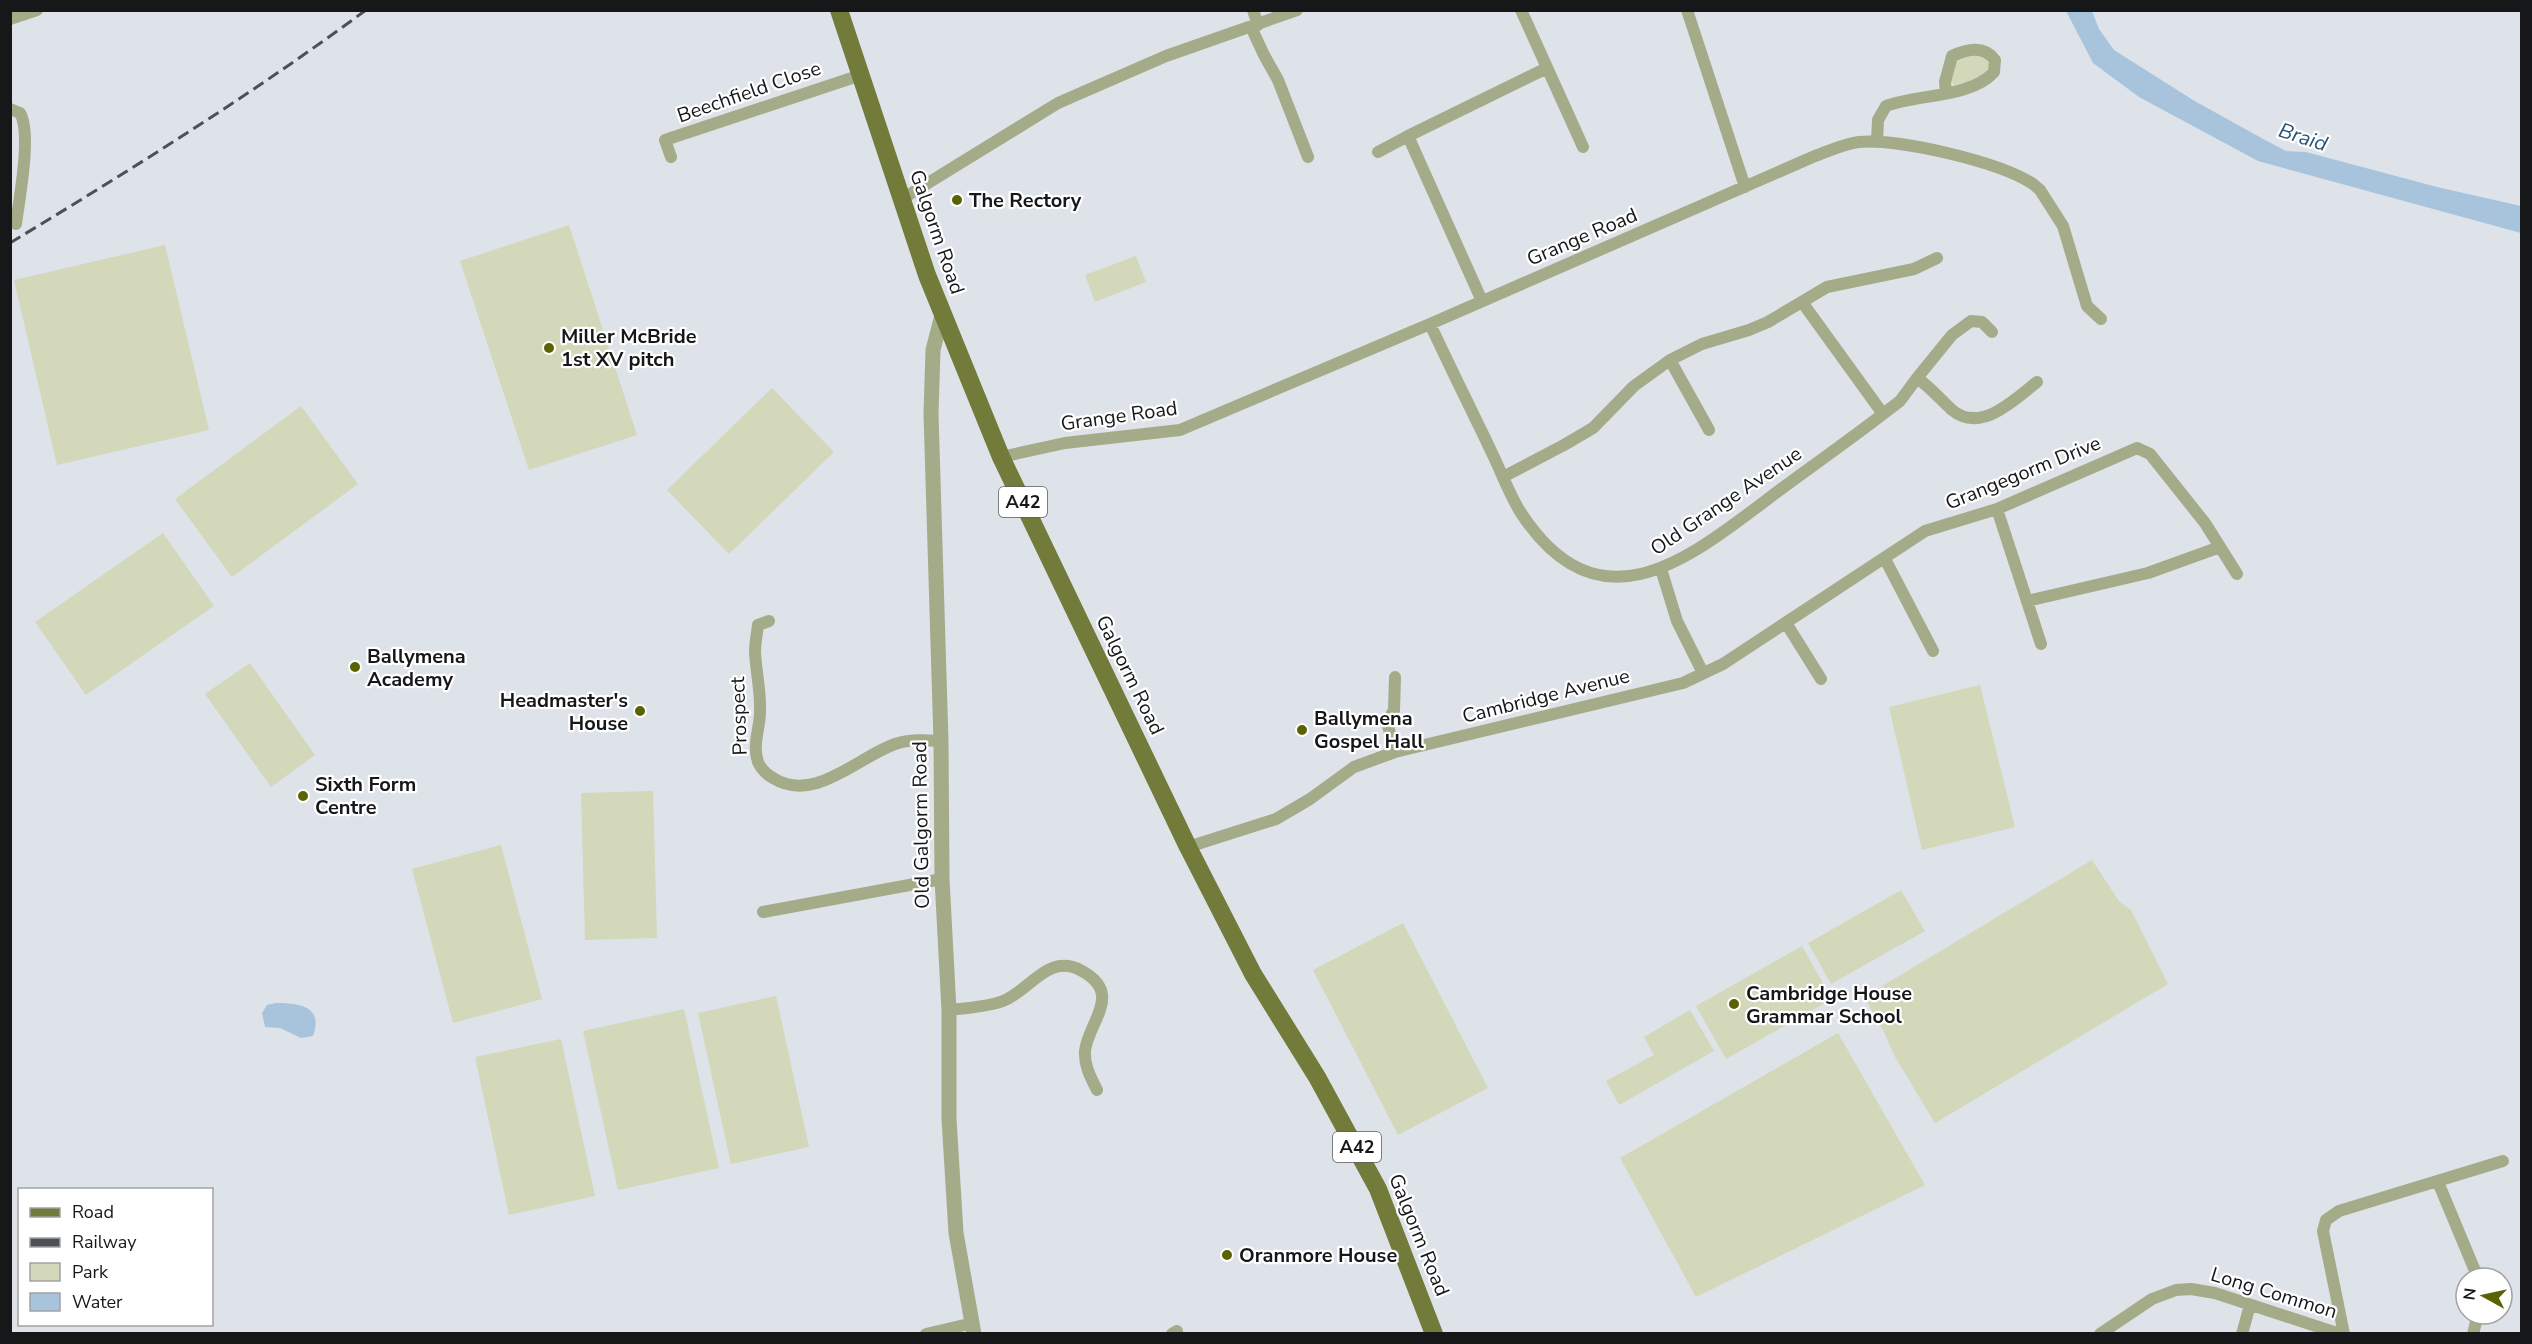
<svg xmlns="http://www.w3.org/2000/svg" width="2532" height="1344" font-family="'Nunito Sans',sans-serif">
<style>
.green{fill:#d2d8b9}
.water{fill:#a8c4dc}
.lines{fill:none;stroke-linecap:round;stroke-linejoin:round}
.minor{stroke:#a4ab89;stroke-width:12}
.tertiary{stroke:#a4ab89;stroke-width:15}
.primary{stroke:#727b3a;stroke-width:18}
.rail{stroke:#4d5054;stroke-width:3;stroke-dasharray:12 6;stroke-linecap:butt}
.poi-dot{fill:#596303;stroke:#fff;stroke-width:2}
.labels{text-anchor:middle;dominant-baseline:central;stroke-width:4.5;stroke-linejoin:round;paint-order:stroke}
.shield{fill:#fff;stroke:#5b5d5e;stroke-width:1.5}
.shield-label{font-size:18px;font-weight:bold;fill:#151719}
.street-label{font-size:20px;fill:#151719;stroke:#fff}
.poi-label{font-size:20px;font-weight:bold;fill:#151719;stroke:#fff;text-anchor:start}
.water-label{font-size:21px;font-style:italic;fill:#275476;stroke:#fff}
</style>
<rect width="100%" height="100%" fill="#dde3e9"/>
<path class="green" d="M1964 55H1984L1991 65C1985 78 1968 82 1954 85L1950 81 1955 60Z
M569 225 637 435 529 470 460 261Z
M165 245 209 430 57 465 14 280Z
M1136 256 1146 282 1095 302 1085 275Z
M772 388 834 452 729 554 667 490Z
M301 406 358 484 232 577 175 499Z
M163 533 214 606 86 695 35 622Z
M250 663 315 755 271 787 205 694Z
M1980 685 2015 827 1922 850 1889 707Z
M653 791 657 938 585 940 581 793Z
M501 845 542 999 453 1023 412 869Z
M2092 860 2119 901 2131 910 2168 984 1935 1123 1894 1055 1884 1032 1864 997Z
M1901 890 1925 931 1831 984 1808 943Z
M1403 923 1488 1088 1398 1135 1313 970Z
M1802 946 1832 999 1726 1059 1696 1006Z
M776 996 809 1147 731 1164 698 1013Z
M684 1009 719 1168 618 1190 583 1031Z
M1690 1010 1714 1051 1619 1105 1606 1081 1654 1055 1644 1037Z
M1838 1033 1925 1185 1696 1297 1620 1158Z
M561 1039 595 1196 509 1215 475 1057Z"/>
<path class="water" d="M2066 11H2092L2099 29 2114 50 2193 100 2265 140 2286 151 2306 152 2437 187 2521 206V233L2258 161 2139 97 2093 63Z
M276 1003C299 1003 324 1006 313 1036L301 1038 280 1028 265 1027 262 1013 267 1005Z"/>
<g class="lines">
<path class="minor" d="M1253 10 1258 25
M1521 10 1583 147
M1687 10 1745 187
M10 19 37 10
M1251 27 1264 55 1278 80 1308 157
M10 109 20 113C32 133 19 200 16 224
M1877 141 1878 120 1886 106C1917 94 1971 98 1994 72L1995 60C1984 45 1967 49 1952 56L1945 82 1946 93
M1378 152 1408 136
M671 157 665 140 861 75
M902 199 1058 103 1166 56 1297 10
M1482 301 1408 136 1547 68
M1802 302 1883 414
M1430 324C1450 367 1471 409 1491 451 1501 471 1509 494 1521 513 1601 635 1692 556 1777 492 1812 466 1848 441 1883 414L1900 401 1917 378
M1992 332 1982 322 1971 321 1952 335 1917 378C1930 387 1940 399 1952 410 1981 434 2015 399 2037 382
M1670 360 1709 430
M1001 457 1065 443 1180 430 1430 324 1815 156C1829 151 1843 144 1859 142 1898 138 2000 162 2033 184L2040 190 2063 226 2087 306 2101 319
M1503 477 1564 445 1593 428 1634 386 1670 360 1702 344 1749 330 1768 322 1827 287 1914 269 1937 258
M1997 509 2041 644
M1885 559 1933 651
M1661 569 1677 621 1703 673
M2027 601 2148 573 2220 547
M769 621 758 625C757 634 755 643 755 652 756 672 761 692 760 712 760 728 752 745 758 762 761 769 766 774 773 778 814 804 858 757 895 744 910 739 925 740 941 741
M1786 623 1821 679
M1395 677 1394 710 1387 722 1395 752
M1188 847 1276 819 1310 799 1354 767 1395 752 1683 683 1723 664 1925 531 1997 509 2137 448 2150 454 2205 523 2237 574
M763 912 942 879
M949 1010C966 1008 987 1007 1003 1001 1031 990 1048 952 1082 971 1124 994 1088 1022 1085 1051 1084 1066 1091 1078 1097 1090
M2438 1182 2478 1278
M926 1334 973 1323
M1172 1334 1177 1331
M2100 1334 2152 1299 2176 1290 2191 1289 2215 1293 2340 1334
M2242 1334 2250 1305
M2344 1334 2323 1231 2326 1220 2339 1211 2503 1161
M2473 1334 2478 1314"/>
<path class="tertiary" d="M942 315 933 350 931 414 941 741 942 879 949 1010V1119L956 1233 974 1334"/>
<path class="primary" d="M839 10 927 275 1001 457 1188 847 1253 974 1317 1077 1378 1189 1434 1334"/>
<path class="rail" d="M10 243C132 169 251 95 366 10"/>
</g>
<g class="poi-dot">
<circle cx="957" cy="200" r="6"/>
<circle cx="549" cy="348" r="6"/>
<circle cx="355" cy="667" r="6"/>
<circle cx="640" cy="711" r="6"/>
<circle cx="1302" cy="730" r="6"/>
<circle cx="303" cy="796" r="6"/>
<circle cx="1734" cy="1004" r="6"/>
<circle cx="1227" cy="1255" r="6"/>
</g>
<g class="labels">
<g class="shield">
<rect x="999" y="487" width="48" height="30" rx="4.5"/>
<rect x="1333" y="1132" width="48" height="30" rx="4.5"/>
</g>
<g class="shield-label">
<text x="1023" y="502">A42</text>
<text x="1357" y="1147">A42</text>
</g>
<g class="street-label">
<text transform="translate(749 92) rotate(-19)">Beechfield Close</text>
<text transform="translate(937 232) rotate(71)">Galgorm Road</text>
<text transform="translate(1582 237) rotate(-23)">Grange Road</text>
<text transform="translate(1119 416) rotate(-8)">Grange Road</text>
<text transform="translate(2023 473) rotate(-22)">Grangegorm Drive</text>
<text transform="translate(1726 501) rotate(-34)">Old Grange Avenue</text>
<text transform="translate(1130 675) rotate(64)">Galgorm Road</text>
<text transform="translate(1546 696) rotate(-14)">Cambridge Avenue</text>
<text transform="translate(739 716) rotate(-92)">Prospect</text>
<text transform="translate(921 825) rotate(-91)">Old Galgorm Road</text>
<text transform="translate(1419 1235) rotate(68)">Galgorm Road</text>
<text transform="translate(2274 1293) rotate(17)">Long Common</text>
</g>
<g class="poi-label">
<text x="969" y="200">The Rectory</text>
<text x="561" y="336">Miller McBride<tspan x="561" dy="23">1st XV pitch</tspan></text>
<text x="367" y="656">Ballymena<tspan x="367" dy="23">Academy</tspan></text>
<text x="628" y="700" text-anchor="end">Headmaster's<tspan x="628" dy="23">House</tspan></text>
<text x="1314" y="718">Ballymena<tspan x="1314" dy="23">Gospel Hall</tspan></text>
<text x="315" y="784">Sixth Form<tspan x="315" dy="23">Centre</tspan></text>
<text x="1746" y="993">Cambridge House<tspan x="1746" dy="23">Grammar School</tspan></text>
<text x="1239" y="1255">Oranmore House</text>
</g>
<g class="water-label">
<text transform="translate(2303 137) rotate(18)">Braid</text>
</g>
</g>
<rect width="2532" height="1344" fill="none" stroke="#151719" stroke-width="24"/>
<rect x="18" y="1188" width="195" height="138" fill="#ffffff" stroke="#a1a2a3" stroke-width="1.5"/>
<rect x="30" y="1208" width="30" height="9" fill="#727b3a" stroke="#a1a2a3" stroke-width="1.5"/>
<text x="72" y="1218" font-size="18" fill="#151719">Road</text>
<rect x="30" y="1238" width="30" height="9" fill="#4d5054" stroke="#a1a2a3" stroke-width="1.5"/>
<text x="72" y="1248" font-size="18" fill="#151719">Railway</text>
<rect x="30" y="1263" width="30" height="18" fill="#d2d8b9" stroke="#a1a2a3" stroke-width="1.5"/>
<text x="72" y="1278" font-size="18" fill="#151719">Park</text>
<rect x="30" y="1293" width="30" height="18" fill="#a8c4dc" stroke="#a1a2a3" stroke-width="1.5"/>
<text x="72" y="1308" font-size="18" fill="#151719">Water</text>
<g transform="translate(2484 1296) rotate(278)"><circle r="28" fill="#ffffff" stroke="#a1a2a3" stroke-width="1.5"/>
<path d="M0-4.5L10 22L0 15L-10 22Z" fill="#596303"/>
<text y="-9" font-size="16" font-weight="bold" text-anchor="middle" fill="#151719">N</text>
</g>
</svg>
